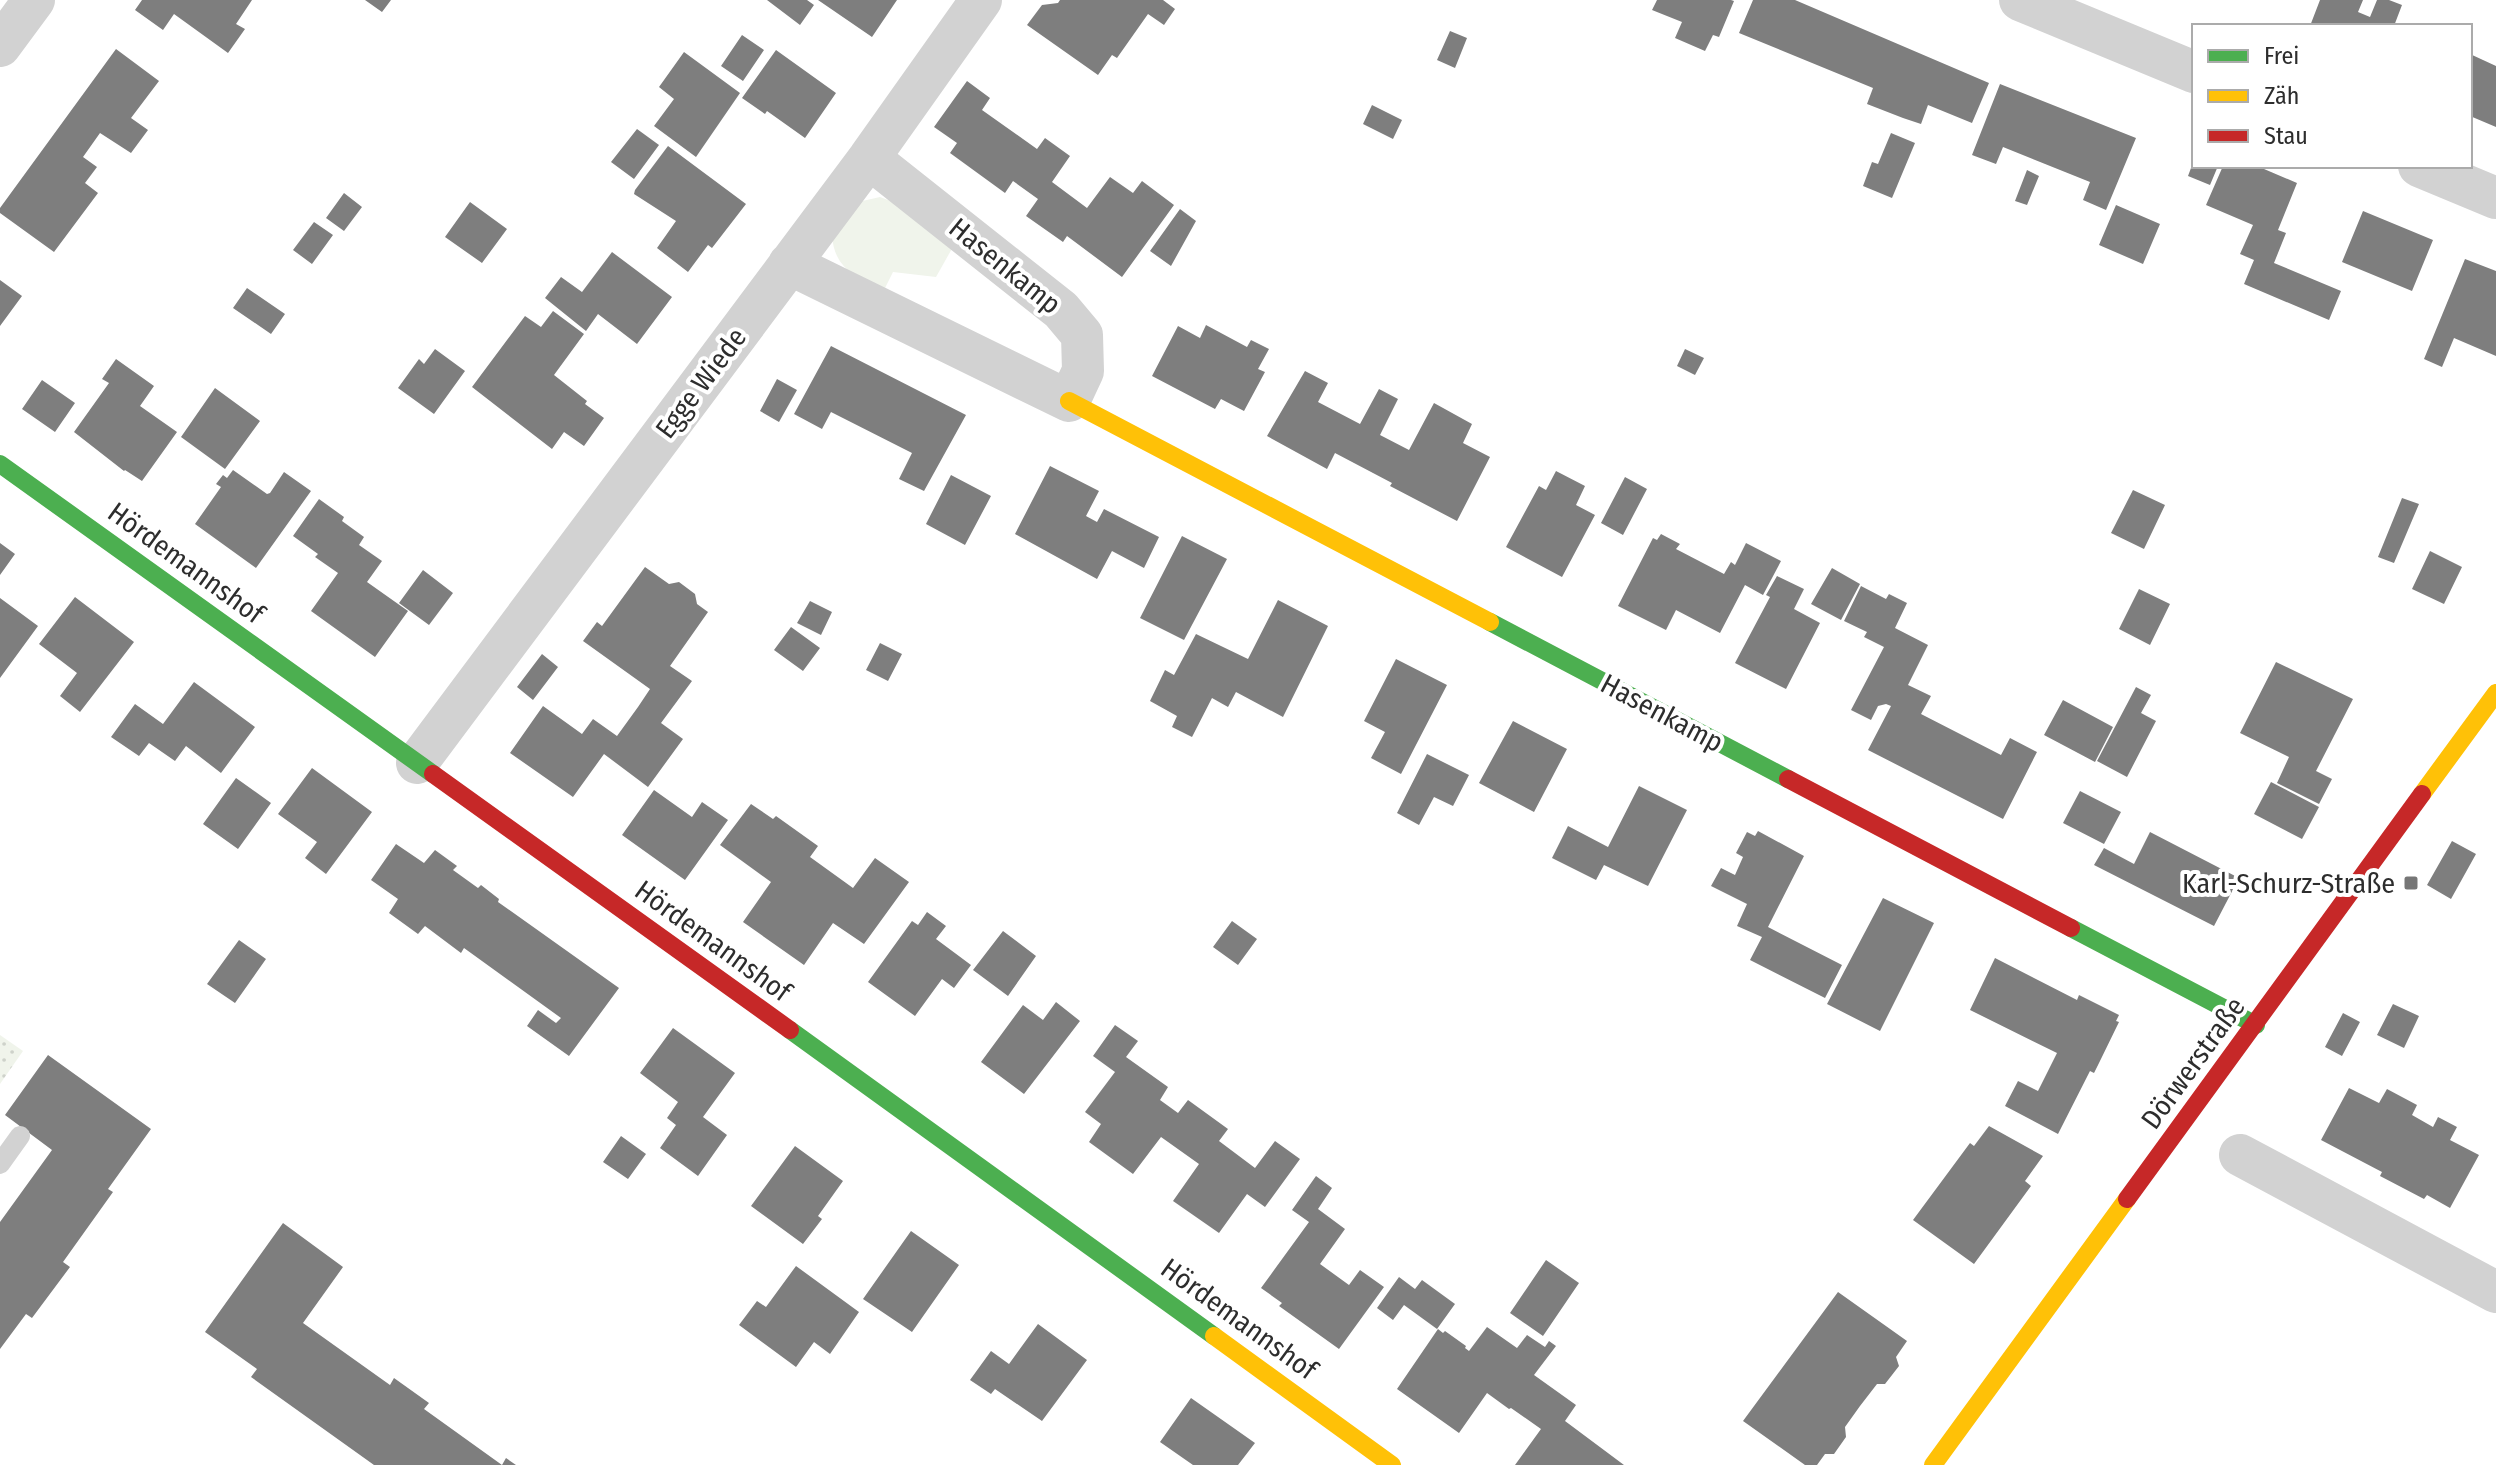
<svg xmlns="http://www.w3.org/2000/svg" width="2496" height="1465" font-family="'Fira Sans Condensed',sans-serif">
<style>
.grass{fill:#f0f4eb}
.park{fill:url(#park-dots)}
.building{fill:#7e7e7e}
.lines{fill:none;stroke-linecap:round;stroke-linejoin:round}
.lane{stroke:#d2d2d2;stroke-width:20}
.street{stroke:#d2d2d2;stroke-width:42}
.fast{stroke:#4caf50;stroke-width:18}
.slow{stroke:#ffc107;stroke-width:18}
.jam{stroke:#c62828;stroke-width:18}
.poi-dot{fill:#767676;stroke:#fff;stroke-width:3}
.labels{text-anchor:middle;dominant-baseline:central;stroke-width:8;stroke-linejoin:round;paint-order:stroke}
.street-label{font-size:28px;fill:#2d2d2d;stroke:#fff}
.poi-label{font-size:28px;fill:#2d2d2d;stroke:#fff;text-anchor:end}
</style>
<defs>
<pattern id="park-dots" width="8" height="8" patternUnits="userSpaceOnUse" patternTransform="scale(2)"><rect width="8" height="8" fill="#f0f4eb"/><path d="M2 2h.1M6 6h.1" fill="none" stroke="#ced2ca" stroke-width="1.8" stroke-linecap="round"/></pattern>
</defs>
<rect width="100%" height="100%" fill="#fff"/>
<path class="grass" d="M880 197 904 206 954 245 936 277 893 272 883 292C856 276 834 269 832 235L858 202Z"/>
<path class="park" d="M0 1035 23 1051 0 1084Z"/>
<path class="building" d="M142 0H252L236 24 245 29 228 53 174 14 163 30 135 10Z
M365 0H391L382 12Z
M767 0H807L814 5 800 25Z
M818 0H897L872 37Z
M1060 0H1163L1175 9 1164 25 1148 14 1117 58 1112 55 1098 75 1027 25 1042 5 1058 3Z
M1657 0H1731L1734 1 1719 37 1713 35 1705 51 1675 38 1682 22 1652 10Z
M1753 0H1795L1989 83 1972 123 1928 105 1921 124 1903 118 1867 104 1873 88 1739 33Z
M2320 0H2363L2358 12 2370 17 2377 0H2389L2402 5 2394 26H2310Z
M1450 31 1467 38 1455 68 1437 60Z
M742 35 764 50 743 81 721 66Z
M116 49 159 81 131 118 148 130 131 153 100 133 83 157 97 167 85 183 98 193 54 252 0 213V208Z
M776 50 836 93 805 138 767 111 765 114 742 98Z
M684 52 740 93 696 157 654 126 674 99 659 87Z
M2470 54 2496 66V127L2470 116Z
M967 81 990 98 982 110 1037 149 1045 138 1070 156 1052 182 1087 208 1110 177 1133 193 1142 181 1174 205 1122 277 1067 236 1063 242 1026 216 1038 199 1013 181 1005 193 950 153 957 143 934 127Z
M2000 84 2136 138 2106 210 2083 200 2090 182 2003 147 1996 164 1972 155Z
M1372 105 1402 120 1393 139 1363 124Z
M637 129 659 145 634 179 611 162Z
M1891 133 1915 143 1892 198 1863 186 1872 162 1878 164Z
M668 146 746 204 712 248 708 245 688 272 657 248 676 221 634 194 635 190Z
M2194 160V166H2218L2210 185 2188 176Z
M2223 166H2257L2297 183 2278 230 2286 233 2274 263 2341 291 2329 320 2244 284 2254 260 2240 254 2253 225 2206 205Z
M2027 170 2039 176 2027 205 2015 201Z
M344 193 362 207 344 231 326 218Z
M470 202 507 229 482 263 445 237Z
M2116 205 2160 224 2143 264 2099 245Z
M1180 209 1196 221 1171 266 1150 251Z
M2363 211 2433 240 2412 291 2342 262Z
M314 222 333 235 312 264 293 250Z
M612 252 672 297 637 344 598 314 586 331 545 298 561 277 582 292Z
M2465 259 2496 271V356L2454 338 2442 367 2424 359Z
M0 280 22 296 0 326Z
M247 288 285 314 271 334 233 308Z
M553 311 584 334 554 375 587 401 585 404 604 418 584 446 564 432 552 449 472 387 525 316 541 327Z
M1206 325 1247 347 1251 340 1269 349 1258 369 1265 372 1244 411 1221 399 1215 409 1152 376 1178 326 1200 338Z
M831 346 966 415 924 491 899 479 912 453 831 412 822 429 794 414Z
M435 349 465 371 434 414 398 388 419 359 424 364Z
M1685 349 1704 358 1695 375 1677 366Z
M116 359 154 386 140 406 177 432 142 481 125 470 124 471 74 432 109 383 102 379Z
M1305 371 1328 383 1318 402 1360 424 1379 389 1398 399 1380 435 1409 450 1434 403 1472 424 1463 443 1490 457 1457 521 1390 486 1392 483 1335 453 1327 469 1267 436Z
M777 379 797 390 779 422 760 411Z
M42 380 75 403 55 432 22 409Z
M215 388 260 421 225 469 181 437Z
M1050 466 1099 491 1086 516 1097 522 1104 509 1159 537 1144 568 1112 551 1097 579 1015 534Z
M233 470 267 494 270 493 284 472 311 491 256 568 195 524 221 487 216 484 223 475 227 478Z
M1556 471 1585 486 1576 505 1595 515 1562 577 1506 547 1539 486 1546 490Z
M951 475 991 496 965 545 926 524Z
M1625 477 1647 489 1623 535 1601 523Z
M2133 490 2165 505 2144 549 2111 533Z
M2402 498 2419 504 2394 563 2378 557Z
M319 499 344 517 342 521 364 537 359 545 382 561 367 582 408 611 375 657 311 611 338 573 315 557 318 554 293 536Z
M1661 534 1680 544 1676 549 1724 574 1731 562 1735 565 1746 543 1781 561 1763 595 1745 585 1720 633 1676 610 1666 630 1618 606 1653 538 1657 540Z
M1182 536 1227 559 1184 640 1140 618Z
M0 543 15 554 0 575Z
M2430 551 2462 567 2444 604 2412 589Z
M645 567 669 584 679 582 695 594 697 604 708 612 670 666 692 681 661 723 683 739 648 787 604 754 573 797 510 753 543 706 582 734 593 719 617 736 638 707 650 689 583 641 597 622 602 626Z
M1832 568 1860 584 1841 620 1811 604Z
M423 570 453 593 429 625 399 603Z
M1777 576 1804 589 1794 609 1820 623 1786 689 1735 663 1770 597 1766 595Z
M1861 586 1886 599 1889 594 1907 603 1895 628 1928 645 1908 685 1931 696 1921 714 2001 755 2010 738 2037 752 2003 819 1868 750 1891 706 1886 704 1878 706 1871 720 1851 710 1884 647 1864 637 1867 632 1844 621Z
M2139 589 2170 604 2150 645 2119 629Z
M75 597 134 642 80 712 60 696 77 673 39 644Z
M0 598 38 626 0 678Z
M1278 600 1328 626 1283 717 1236 692 1228 707 1212 698 1192 737 1172 727 1177 716 1150 701 1165 670 1174 675 1196 634 1248 659Z
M810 601 832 612 821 635 797 623Z
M791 627 820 648 803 671 774 650Z
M880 643 902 654 888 681 866 670Z
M542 654 558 667 533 700 517 687Z
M1396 659 1447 685 1401 774 1371 758 1385 732 1364 721Z
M2276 662 2353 699 2316 771 2332 779 2319 804 2277 783 2289 757 2240 733Z
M194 682 255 727 221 773 186 746 175 761 149 743 139 756 111 737 135 704 163 724Z
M2136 687 2151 695 2141 713 2156 721 2127 777 2097 761Z
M2063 700 2113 727 2095 762 2044 735Z
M1513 721 1567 749 1534 812 1479 783Z
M1427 754 1469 775 1453 806 1434 797 1419 825 1397 813Z
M312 768 372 812 326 874 305 858 317 842 278 814Z
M236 778 271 803 238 849 203 824Z
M2271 782 2319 807 2302 839 2254 814Z
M1639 786 1687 810 1648 886 1604 865 1596 880 1552 858 1568 826 1608 847Z
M654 790 692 817 702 802 728 820 685 880 622 835Z
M2080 791 2121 812 2104 844 2063 823Z
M751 804 773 819 776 816 818 846 810 857 853 888 875 858 909 882 864 944 833 923 804 965 743 922 771 882 720 845Z
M1758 831 1804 856 1768 927 1842 965 1825 998 1750 960 1762 937 1737 926 1747 904 1711 886 1721 868 1735 875 1743 857 1736 853 1747 832 1755 836Z
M2150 832 2239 878 2214 926 2094 865 2104 848 2134 864Z
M2452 841 2476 854 2451 899 2427 885Z
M396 844 424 863 435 850 457 866 453 870 478 888 481 885 499 899 498 902 619 988 569 1056 527 1026 538 1010 556 1023 561 1018 464 948 461 953 425 926 418 934 389 913 398 899 371 880Z
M1883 898 1934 923 1880 1031 1827 1004Z
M927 912 946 926 936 939 971 965 954 988 942 979 915 1016 868 982 912 921 918 925Z
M1232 921 1257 939 1238 965 1213 947Z
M1003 931 1036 956 1008 996 973 970Z
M239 940 266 959 235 1003 207 984Z
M1995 958 2077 1000 2079 995 2119 1015 2116 1021 2119 1022 2099 1063 2094 1073 2090 1071 2058 1134 2005 1106 2018 1081 2038 1091 2057 1053 1970 1010Z
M1056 1002 1080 1021 1024 1094 981 1062 1023 1005 1043 1020Z
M2393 1004 2419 1016 2404 1048 2377 1035Z
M2343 1013 2360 1022 2342 1056 2325 1047Z
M1115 1025 1138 1041 1126 1057 1168 1087 1160 1100 1178 1113 1188 1100 1228 1129 1219 1141 1255 1168 1275 1141 1300 1159 1265 1207 1247 1194 1219 1233 1173 1201 1199 1164 1161 1137 1133 1174 1089 1142 1101 1124 1085 1112 1115 1072 1093 1056Z
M673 1028 735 1073 703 1117 727 1135 698 1176 660 1148 676 1125 667 1118 678 1102 640 1073Z
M48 1055 151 1129 108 1189 113 1192 63 1262 70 1267 32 1318 26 1314 0 1349V1222L52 1150 5 1115Z
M2349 1088 2379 1103 2387 1089 2417 1105 2412 1115 2433 1127 2438 1117 2457 1127 2450 1140 2479 1155 2450 1208 2427 1195 2424 1199 2380 1176 2382 1172 2321 1140Z
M1989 1126 2043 1156 2025 1181 2031 1186 1974 1264 1913 1220 1970 1143 1974 1146Z
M621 1136 646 1154 628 1179 603 1162Z
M795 1146 843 1181 818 1216 822 1219 803 1244 751 1206Z
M1316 1176 1332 1188 1318 1209 1345 1229 1320 1264 1349 1285 1360 1270 1384 1287 1339 1349 1279 1306 1282 1303 1261 1288 1309 1222 1292 1210Z
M283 1223 343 1267 303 1323 390 1385 394 1378 429 1403 424 1409 502 1465 506 1458 516 1465H374L251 1377 257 1369 205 1332Z
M911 1231 959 1265 912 1332 863 1299Z
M1546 1260 1579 1283 1543 1336 1510 1313Z
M796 1266 859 1312 830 1354 814 1342 796 1367 739 1325 757 1301 766 1307Z
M1399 1277 1415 1289 1422 1280 1455 1304 1437 1329 1404 1305 1393 1320 1377 1308Z
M1838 1292 1907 1341 1896 1357 1899 1366 1885 1384H1877L1860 1406 1845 1427 1846 1437 1834 1454H1825L1817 1465H1805L1743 1421Z
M1038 1324 1087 1360 1042 1421 995 1389 991 1394 970 1380 991 1351 1009 1364Z
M1487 1327 1517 1348 1527 1335 1545 1347 1549 1341 1556 1346 1534 1375 1576 1405 1565 1421 1624 1465H1515L1541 1429 1511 1408 1509 1409 1487 1393 1459 1433 1397 1389 1438 1329 1443 1333 1445 1331 1466 1346 1465 1348 1469 1351Z
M1191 1398 1255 1443 1238 1465H1193L1160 1442Z"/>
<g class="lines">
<path class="lane" d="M0 1164 20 1136"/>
<path class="street" d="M2020 0 2194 72
M0 46 34 0
M2419 166 2496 198
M789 264 1069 401 1083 371 1082 335 1061 310 869 158
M417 763 869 158 981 0
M2240 1155 2496 1292"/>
<path class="fast" d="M0 464 433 774
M1490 622 1788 779
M2071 928 2256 1025
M790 1030 1214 1336"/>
<path class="slow" d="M1069 401 1490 622
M2422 794 2496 693
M1214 1336 1392 1465
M1933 1465 2127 1199"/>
<path class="jam" d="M433 774 790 1030
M1788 779 2071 928
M2127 1199 2422 794"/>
</g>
<rect class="poi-dot" x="2403" y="875" width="16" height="16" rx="4"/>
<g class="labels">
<g class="street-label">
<text transform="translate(1005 266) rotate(39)">Hasenkamp</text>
<text transform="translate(701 383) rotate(-53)">Egge Wiede</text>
<text transform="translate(186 563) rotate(36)">Hördemannshof</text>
<text transform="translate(1662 713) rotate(28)">Hasenkamp</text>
<text transform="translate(713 941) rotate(36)">Hördemannshof</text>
<text transform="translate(2193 1063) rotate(-54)">Dörwerstraße</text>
<text transform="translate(1239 1319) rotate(36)">Hördemannshof</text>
</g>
<g class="poi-label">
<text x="2395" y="883">Karl-Schurz-Straße</text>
</g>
</g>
<rect x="2192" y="24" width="280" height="144" fill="#ffffff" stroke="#ababab" stroke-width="2"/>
<rect x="2208" y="50" width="40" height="12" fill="#4caf50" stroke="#ababab" stroke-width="2"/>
<text x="2264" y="64" font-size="24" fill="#2d2d2d">Frei</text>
<rect x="2208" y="90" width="40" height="12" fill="#ffc107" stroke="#ababab" stroke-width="2"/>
<text x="2264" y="104" font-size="24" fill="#2d2d2d">Zäh</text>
<rect x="2208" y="130" width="40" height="12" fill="#c62828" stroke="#ababab" stroke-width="2"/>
<text x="2264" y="144" font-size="24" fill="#2d2d2d">Stau</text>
</svg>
